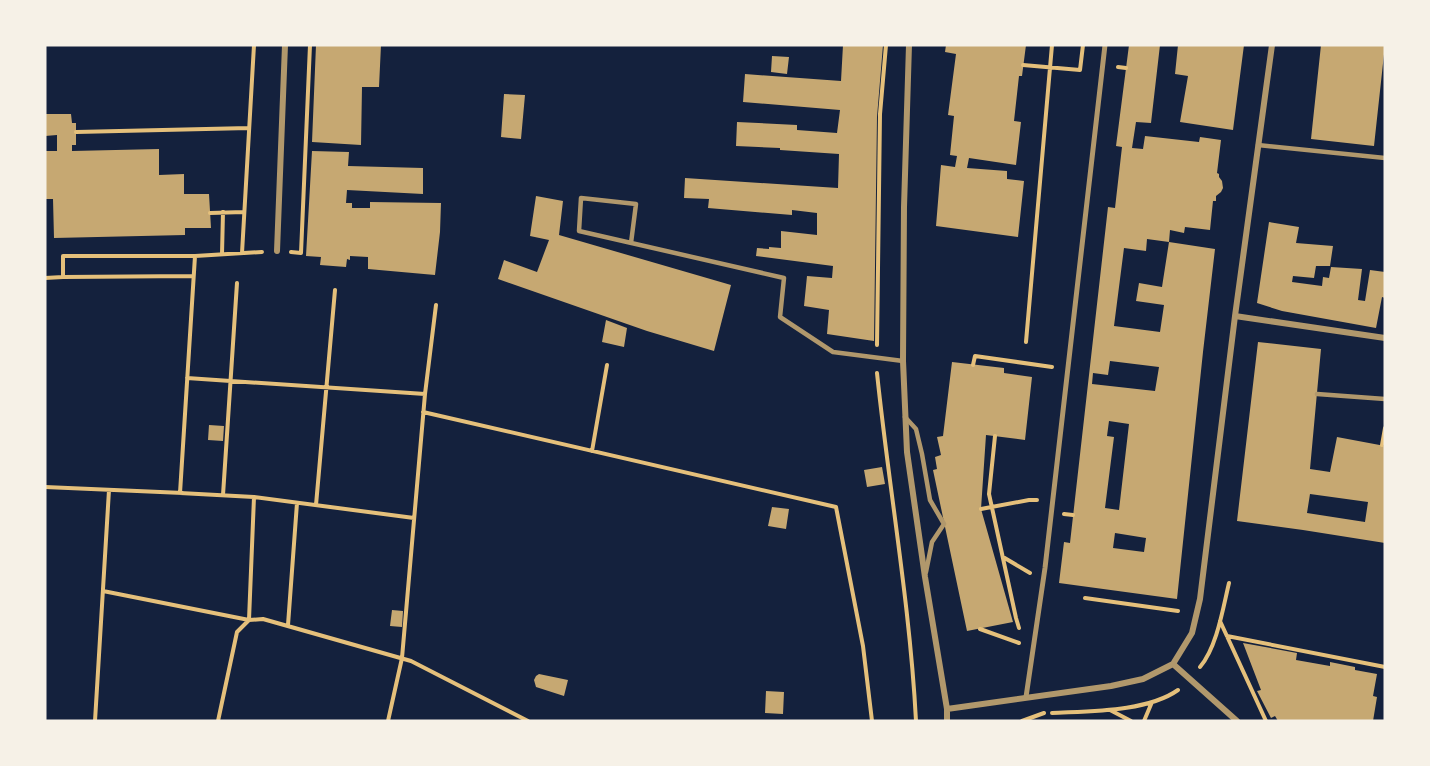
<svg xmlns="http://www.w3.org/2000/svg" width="1430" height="766" font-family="Signika,sans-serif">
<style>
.building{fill:#c6a872;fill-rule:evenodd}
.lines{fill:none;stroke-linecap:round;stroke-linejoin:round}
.path{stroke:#e5c07b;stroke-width:4}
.service{stroke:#b1986c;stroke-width:4.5}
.pedestrian{stroke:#b1986c;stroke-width:5}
.minor{stroke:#b1986c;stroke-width:6}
</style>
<rect width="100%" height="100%" fill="#14213d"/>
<path class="building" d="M316 45H381L379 87H362L361 145 312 142Z
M843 45H883L877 117 874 341 827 334 829 310 804 306 807 276 832 278 833 266 756 256 757 248 769 249V247L781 248V231L817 235V213L792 210V215L708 208 709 199 684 198 685 178 838 188 839 154 780 150V148L736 146 737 122 797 125V130L837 133 840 110 743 102 745 74 841 81Z
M946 45H1026L1022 76H1019L1014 121 1021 122 1016 165 969 158 967 168 1007 171V179L1024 181 1018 237 936 226 941 165 955 167 957 156 950 155 954 116 948 115 956 54 945 52Z
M1129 45H1160L1151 123 1136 122 1132 148 1143 149 1145 136 1199 142 1200 137 1221 140 1217 173 1219 174V177L1222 181 1223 188 1221 192 1216 196V201H1213L1210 230 1185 227 1184 233 1170 230 1169 242 1147 239 1146 251 1124 248 1114 326 1160 332 1164 305 1136 301 1139 283 1162 287 1169 242 1215 249 1203 352 1177 599 1059 583 1064 542 1070 543 1108 207 1115 208 1122 147 1116 146ZM1110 361 1159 367 1155 391 1092 384 1093 373 1108 375ZM1109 421 1129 424 1119 510 1105 508 1114 437 1107 436ZM1115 533 1146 538 1144 552 1113 548Z
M1178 45H1244L1233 130 1180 122 1188 76 1175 74Z
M1321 45H1385L1374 146 1311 139Z
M772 56 789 57 787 74 771 72Z
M504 94 525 95 521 139 501 137Z
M45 114H71L72 123H76V145H72V151L159 149V175L184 174V194H209L211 228H185V235L54 238 53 199H45V151H57V135L45 136Z
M312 151 349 152 348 166 423 168V194L347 190 346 203H352V208H370V202L441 203 440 232 435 275 368 269V257L350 256V260L347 259 346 267 320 265 321 257 306 256Z
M536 196 563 201 559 235 731 285 714 351 647 331 498 279 504 260 537 272 549 240 530 236Z
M1269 222 1299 227 1296 243 1333 246 1330 266H1316L1314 278 1293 276 1292 282 1322 286 1323 277 1329 278 1331 267 1362 269 1358 300 1365 301 1370 270 1385 272V298L1382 297 1376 328 1282 311 1257 303Z
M606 320 627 328 624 347 602 342Z
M1258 342 1321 349 1310 469 1330 472 1337 437 1385 446V543L1303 530 1237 521ZM1310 494 1368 502 1365 522 1307 513Z
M952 362 1004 368V373L1032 377 1025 440 986 435 981 509 1013 622 967 631 933 470 937 469 935 457 941 455 937 437 943 436Z
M209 425 224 426 223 441 208 440Z
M882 467 885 484 867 487 864 470Z
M772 507 789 509 786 529 768 526Z
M392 610 403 611 402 627 390 626Z
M1243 643 1297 653 1296 660 1330 666V662L1355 667V670L1377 674 1373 696 1377 697 1373 721H1278L1275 716 1271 718 1257 691 1261 690Z
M539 674 568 680 564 696 536 687 534 680 536 676Z
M766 691 784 692 783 714 765 713Z"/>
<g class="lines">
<path class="path" d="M1023 65 1080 70 1083 45
M1118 67 1126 68
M76 132 249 128
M210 213 244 212
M291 252 301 253 310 45
M242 253 254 45
M222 254 223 212
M63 277 193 276
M45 278 63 277V256H195
M1026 342 1052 45
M877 345 880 114 886 45
M973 365 975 356 1052 367
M877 373C889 489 910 605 916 721
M187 378 425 394 402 658 388 721
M425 394 436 305
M423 412 836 507 863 646 872 721
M995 436 989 494 1016 618 1019 628
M1382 445 1385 428
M592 451 607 365
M45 487 183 493
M223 495 237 283
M254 497 414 518
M316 505 335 290
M981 509 1029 500H1037
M1064 514 1073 515
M1003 557 1030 573
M103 591 249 620 254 497 180 493 195 256 262 252
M1085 598 1178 611
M1220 621 1266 721
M288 625 297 503
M980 629 1019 643
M1227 636 1385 667
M1200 667C1217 647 1223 608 1229 583
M1110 710 1131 721
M1052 713C1089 711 1147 712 1178 690
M95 721 109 490
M218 721 237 632 249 620 263 619 411 661 528 721
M1022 721 1044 713
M1144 721 1152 702"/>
<path class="service" d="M1258 145 1385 158
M631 243 636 204 581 198 579 231 784 278 780 317 833 352 903 361
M1317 394 1385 399
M905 417 916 429 922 454 930 500 944 524 932 542 926 572"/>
<path class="pedestrian" d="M1026 697 1045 568 1105 45"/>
<path class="minor" d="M909 45 904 207 903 361 907 452 925 577 947 709V721
M277 251 285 45
M1235 316 1385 338
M1173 664 1237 721
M947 709 1111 686 1143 679 1173 664 1192 633 1200 599 1235 316 1272 45"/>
</g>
<rect width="1430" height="766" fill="none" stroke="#f6f1e7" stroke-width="93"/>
</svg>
